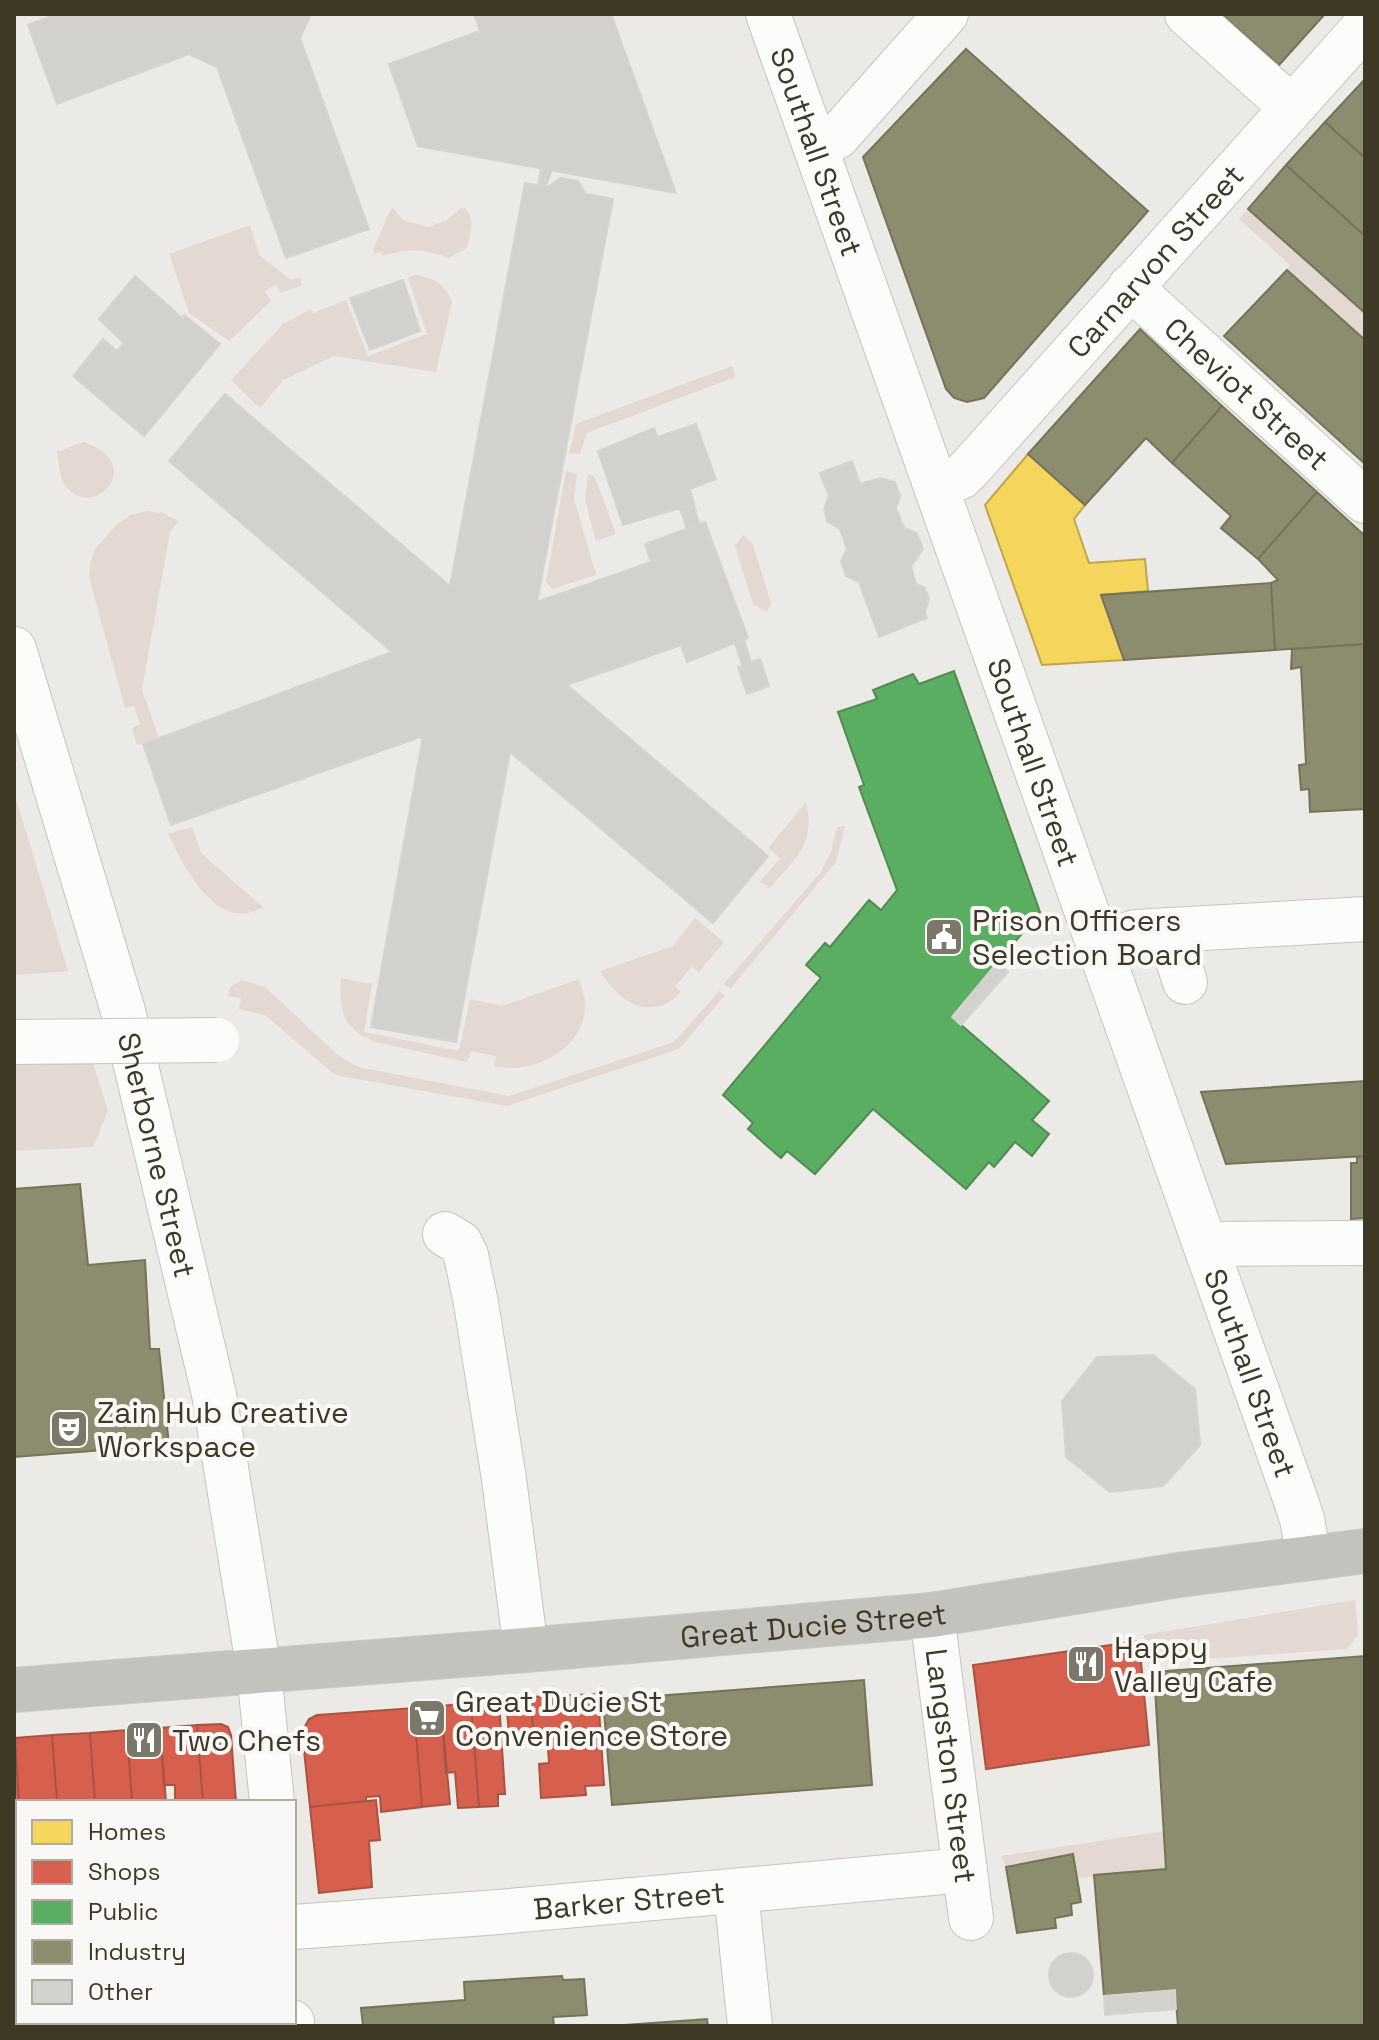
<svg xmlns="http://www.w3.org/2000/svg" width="1379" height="2040" font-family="'Space Grotesk',sans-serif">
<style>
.green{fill:#e3d8d2}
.homes{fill:#f6d55c;stroke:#bfa64c;stroke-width:2}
.shops{fill:#d6604d;stroke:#a85441;stroke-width:2}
.public{fill:#5aae61;stroke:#528b4f;stroke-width:2}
.industry{fill:#8c8c6e;stroke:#757358;stroke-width:2}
.building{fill:#d3d1ce;stroke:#d5d3d0;stroke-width:2}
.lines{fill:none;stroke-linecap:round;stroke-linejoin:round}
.minor-casing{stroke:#c6c4c0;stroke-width:46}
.highway-casing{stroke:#cac9c3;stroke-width:46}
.minor{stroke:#fcfcfb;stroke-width:44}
.highway{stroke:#c3c2bc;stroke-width:44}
.minor-bridge-casing{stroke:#c6c4c0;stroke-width:46;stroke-linecap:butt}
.minor-bridge{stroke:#fcfcfb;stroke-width:44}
.labels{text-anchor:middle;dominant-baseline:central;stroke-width:8;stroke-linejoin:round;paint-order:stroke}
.street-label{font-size:30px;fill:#3e3926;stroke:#faf8f6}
.poi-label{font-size:30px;fill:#3e3926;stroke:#faf8f6;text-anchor:start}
</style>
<rect width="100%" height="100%" fill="#eceae7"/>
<path class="green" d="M392 207 403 220 428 227 445 221 461 208H465C476 219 470 234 467 248L449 258C421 249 411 247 383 256L381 251 375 254 373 249Z
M1248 209 1365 313V340L1287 270 1290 265 1239 219Z
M250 225 259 255 291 280 300 277 302 285 281 293 276 284 265 291 271 301 229 341 189 313 169 254Z
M415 275C433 277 446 285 452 302L436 372 334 356 283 380 260 408 231 380 283 324 311 309 313 313 346 300 368 356 427 334 408 278Z
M732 366 735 377 587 433 580 454 569 453 576 424Z
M83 442C146 461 98 519 68 489 59 480 59 464 57 452Z
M566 471 577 474 574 499 596 575 552 589 546 582Z
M588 473 595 478 616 534 596 541 585 501Z
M147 511 163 513 179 521 170 532 142 690 159 738 137 745 132 728 140 724 134 706 125 708 89 577 90 564 95 549 116 525 130 515Z
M743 535 752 542 771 603 767 612 753 604 735 546Z
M14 792 68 971 14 975Z
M806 802C816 845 795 858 770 888L760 882 780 858 768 848Z
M845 826 836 862 730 989 724 984 820 873 831 852 837 827Z
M192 827 201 853 263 907C218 935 184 867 168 834Z
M695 918 724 942 699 972 692 967 675 986 681 992C676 996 671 1002 665 1004 637 1016 613 993 600 971L673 946Z
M341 978 372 984 364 1032 459 1051 470 999 502 1006 579 979C581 986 585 995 585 1003 587 1048 533 1076 494 1066L496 1056 471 1051 467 1062 375 1042C341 1028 340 1011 341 978Z
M241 980 265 987 339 1056 358 1067 509 1096 674 1042 719 991 725 995 679 1049 507 1106 335 1075 265 1015 239 1009 241 998 228 996 230 987Z
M14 1060 93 1063 108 1111 93 1147 14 1151Z
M1355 1600 1358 1635 1347 1649 1147 1663 1144 1635Z
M1164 1831 1166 1869 1078 1878 1073 1854 1006 1867 1001 1856Z"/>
<path class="homes" d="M1028 454 1085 505 1074 519 1089 563 1145 559 1148 591 1101 595 1124 660 1042 665 985 505Z"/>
<path class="shops" d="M1139 1641 1149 1745 986 1769 973 1665Z
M598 1694 604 1785 585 1786 586 1795 541 1798 539 1764 549 1763 547 1732 533 1733 531 1697Z
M531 1697 533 1733 509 1734 506 1699Z
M499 1701 505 1794H498V1806L479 1807 471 1703Z
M471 1703 479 1807 458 1808 455 1772 446 1773 441 1706Z
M441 1706 450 1804 422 1807 414 1708Z
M414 1708 422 1807 381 1812 380 1796 366 1797V1801L310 1807 302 1732 309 1719 317 1715Z
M221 1724 228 1727 231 1735 236 1802H203L197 1725Z
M197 1725 203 1802H175V1785H164L160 1728Z
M160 1728 166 1802H132L127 1730Z
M127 1730 132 1802H95L90 1733Z
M90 1733 95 1802H57L52 1735Z
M52 1735 57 1802H19L15 1738Z
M14 1738 19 1802 18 1835H14Z
M376 1800 380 1840 369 1841 372 1887 319 1893 310 1807Z"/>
<path class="public" d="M954 671 1040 912 952 1017 1049 1101 1032 1120 1049 1134 1032 1156 1015 1142 994 1167 989 1162 966 1189 873 1109 815 1174 787 1151 781 1158 748 1129 753 1123 723 1095 821 978 806 965 825 943 830 947 869 900 881 910 897 890 859 787 864 785 838 712 877 699 873 690 913 674 919 684Z"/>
<path class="industry" d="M1221 14H1325L1279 65Z
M966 49 1148 211 984 398 967 402 954 398 946 389 863 157Z
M1365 79V158L1325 122Z
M1325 122 1365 158V236L1286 165Z
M1286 165 1365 236V313L1248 209Z
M1287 270 1365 340V464L1224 336Z
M1140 329 1222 406 1172 463 1146 438 1085 505 1028 454Z
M1222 406 1317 492 1258 559 1221 528 1231 516 1172 463Z
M1317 492 1365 536V644L1275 650 1271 583 1278 580 1258 559Z
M1271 583 1275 650 1124 660 1101 595Z
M1365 644V809L1310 812 1309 789 1301 790 1299 765 1306 764 1301 667 1291 669 1292 649Z
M1365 1081V1156L1226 1164 1201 1092Z
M1365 1156V1218L1351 1219V1163H1357V1157Z
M80 1184 88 1265 145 1260 150 1349H159L169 1445 14 1457V1189Z
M1365 1656V2026H1178L1175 1990 1104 1996 1094 1875 1166 1869 1154 1672Z
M864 1680 872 1785 612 1805 603 1700Z
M1073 1854 1081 1902 1071 1904 1072 1915 1055 1918 1056 1928 1017 1933 1006 1867Z
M14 1879H18V2022H253L254 2026H14Z
M562 1976 563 1980 584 1979 587 2015 553 2017 554 2026H363L361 2008 465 2000 464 1982Z
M707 2019 708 2026H610Z"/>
<path class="building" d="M56 14H311L300 38 369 229 286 258 217 67 189 54 57 104 28 25Z
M474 14H611L676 193 418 146 389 64 480 31Z
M541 169 551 171 546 187 538 185Z
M560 178 578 181 586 194 613 199 537 602 651 562 645 544 705 522 748 638 687 662 681 645 567 685 768 856 713 923 510 752 456 1042 371 1027 423 736 171 825 143 744 392 652 169 461 225 394 450 586 525 183 548 187Z
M135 276 182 318 184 315 220 344 144 436 73 376 103 339 117 351 124 343 99 319Z
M403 280 420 331 370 350 350 298Z
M696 424 716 479 690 489 694 504 623 525 598 451 654 428 657 437Z
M852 461 860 484 880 478 895 482 900 496 896 508 904 528 917 533 923 549 911 566 916 584 925 588 929 599 925 612 927 618 879 637 859 582 846 576 841 561 847 549 840 529 827 521 824 509 829 496 820 473Z
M694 504 699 524 687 529 680 508Z
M744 640 751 662 742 665 735 643Z
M760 659 769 686 747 694 738 667Z
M997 963 1008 972 961 1025 952 1017Z
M1153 1355 1195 1389 1200 1445 1163 1486 1110 1492 1066 1457 1062 1401 1097 1357Z
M1049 1975a22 22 0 1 1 44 0a22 22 0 1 1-44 0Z
M1175 1990 1176 2009 1105 2015 1104 1996Z"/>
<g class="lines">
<defs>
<g id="minor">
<path id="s1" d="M768 14 1295 1498 1302 1519 1309 1558"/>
<path d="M1187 14 1291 107"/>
<path d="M815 146 837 137 946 14"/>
<path id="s2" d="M1130 287 1365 501"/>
<path id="s3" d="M937 486 961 477 969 469 1365 26"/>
<path id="s4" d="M14 649 123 1011 214 1394 259 1671 272 1802"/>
<path d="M1168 930 1185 982"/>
<path d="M1100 945 1135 932 1365 919"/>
<path d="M445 1234 460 1243 466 1255 476 1303 504 1479 526 1650"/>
<path d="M1205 1244 1365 1243"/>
<path id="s5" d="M932 1615 971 1918"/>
<path d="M736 1892 750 2026"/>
<path id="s6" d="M294 1927 499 1912 965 1870"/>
<path d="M292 2022V2026"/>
</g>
<g id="highway">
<path id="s7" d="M14 1690 526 1650 932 1615 1179 1575 1365 1551"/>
</g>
</defs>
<use href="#minor" class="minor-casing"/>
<use href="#highway" class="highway-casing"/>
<use href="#minor" class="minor"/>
<use href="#highway" class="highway"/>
<defs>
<path id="minor-bridge" d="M14 1042 217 1040"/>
</defs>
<use href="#minor-bridge" class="minor-bridge-casing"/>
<use href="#minor-bridge" class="minor-bridge"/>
</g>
<defs>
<symbol id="civic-square" viewBox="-11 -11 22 22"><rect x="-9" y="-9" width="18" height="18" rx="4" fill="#7b776a" stroke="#faf8f6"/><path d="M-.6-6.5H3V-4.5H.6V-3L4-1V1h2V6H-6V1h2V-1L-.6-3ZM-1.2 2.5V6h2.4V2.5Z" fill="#fff"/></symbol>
<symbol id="theatre-square" viewBox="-11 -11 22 22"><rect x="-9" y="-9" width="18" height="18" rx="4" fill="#7b776a" stroke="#faf8f6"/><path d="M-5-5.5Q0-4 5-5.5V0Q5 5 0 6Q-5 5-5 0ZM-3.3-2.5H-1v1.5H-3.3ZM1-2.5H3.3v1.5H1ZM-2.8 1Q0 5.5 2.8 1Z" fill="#fff"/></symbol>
<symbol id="restaurant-square" viewBox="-11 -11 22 22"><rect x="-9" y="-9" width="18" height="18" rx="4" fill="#7b776a" stroke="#faf8f6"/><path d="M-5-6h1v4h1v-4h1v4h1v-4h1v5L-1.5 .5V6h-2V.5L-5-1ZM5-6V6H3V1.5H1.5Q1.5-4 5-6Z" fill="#fff"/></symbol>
<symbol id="supermarket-square" viewBox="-11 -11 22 22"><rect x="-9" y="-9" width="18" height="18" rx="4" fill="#7b776a" stroke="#faf8f6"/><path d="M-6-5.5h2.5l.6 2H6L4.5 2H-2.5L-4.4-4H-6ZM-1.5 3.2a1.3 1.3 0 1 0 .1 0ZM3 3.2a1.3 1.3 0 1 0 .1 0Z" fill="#fff"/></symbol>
</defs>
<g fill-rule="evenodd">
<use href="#civic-square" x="922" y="915" width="44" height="44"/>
<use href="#theatre-square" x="47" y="1407" width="44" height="44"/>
<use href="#restaurant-square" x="1064" y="1642" width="44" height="44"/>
<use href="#supermarket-square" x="405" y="1696" width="44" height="44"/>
<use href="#restaurant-square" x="122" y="1718" width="44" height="44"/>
</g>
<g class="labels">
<g class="street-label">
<text stroke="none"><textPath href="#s1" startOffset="146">Southall Street</textPath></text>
<text stroke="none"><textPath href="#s3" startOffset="316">Carnarvon Street</textPath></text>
<text stroke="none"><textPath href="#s2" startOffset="158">Cheviot Street</textPath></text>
<text stroke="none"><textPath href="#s1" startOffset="794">Southall Street</textPath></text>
<text stroke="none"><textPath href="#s4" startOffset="526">Sherborne Street</textPath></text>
<text stroke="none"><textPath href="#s1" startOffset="1442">Southall Street</textPath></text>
<text stroke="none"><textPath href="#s7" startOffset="802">Great Ducie Street</textPath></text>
<text stroke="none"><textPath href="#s5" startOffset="152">Langston Street</textPath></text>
<text stroke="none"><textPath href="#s6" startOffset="336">Barker Street</textPath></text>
</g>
<g class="poi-label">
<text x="972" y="920">Prison Officers<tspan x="972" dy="34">Selection Board</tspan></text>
<text x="97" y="1412">Zain Hub Creative<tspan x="97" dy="34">Workspace</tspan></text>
<text x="1114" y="1647">Happy<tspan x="1114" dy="34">Valley Cafe</tspan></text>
<text x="455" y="1701">Great Ducie St<tspan x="455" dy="34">Convenience Store</tspan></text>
<text x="172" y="1740">Two Chefs</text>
</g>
</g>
<rect width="1379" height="2040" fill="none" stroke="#3e3926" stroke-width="32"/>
<rect x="16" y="1800" width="280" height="224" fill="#faf8f6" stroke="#afaca3" stroke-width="2"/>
<rect x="32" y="1820" width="40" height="24" fill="#f6d55c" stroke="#afaca3" stroke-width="2"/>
<text x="88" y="1840" font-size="24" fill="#3e3926">Homes</text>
<rect x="32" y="1860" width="40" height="24" fill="#d6604d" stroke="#afaca3" stroke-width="2"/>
<text x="88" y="1880" font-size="24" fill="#3e3926">Shops</text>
<rect x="32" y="1900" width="40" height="24" fill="#5aae61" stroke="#afaca3" stroke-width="2"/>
<text x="88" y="1920" font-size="24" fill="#3e3926">Public</text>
<rect x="32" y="1940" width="40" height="24" fill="#8c8c6e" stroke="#afaca3" stroke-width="2"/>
<text x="88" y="1960" font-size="24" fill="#3e3926">Industry</text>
<rect x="32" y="1980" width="40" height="24" fill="#d3d1ce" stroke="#afaca3" stroke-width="2"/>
<text x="88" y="2000" font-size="24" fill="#3e3926">Other</text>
</svg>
